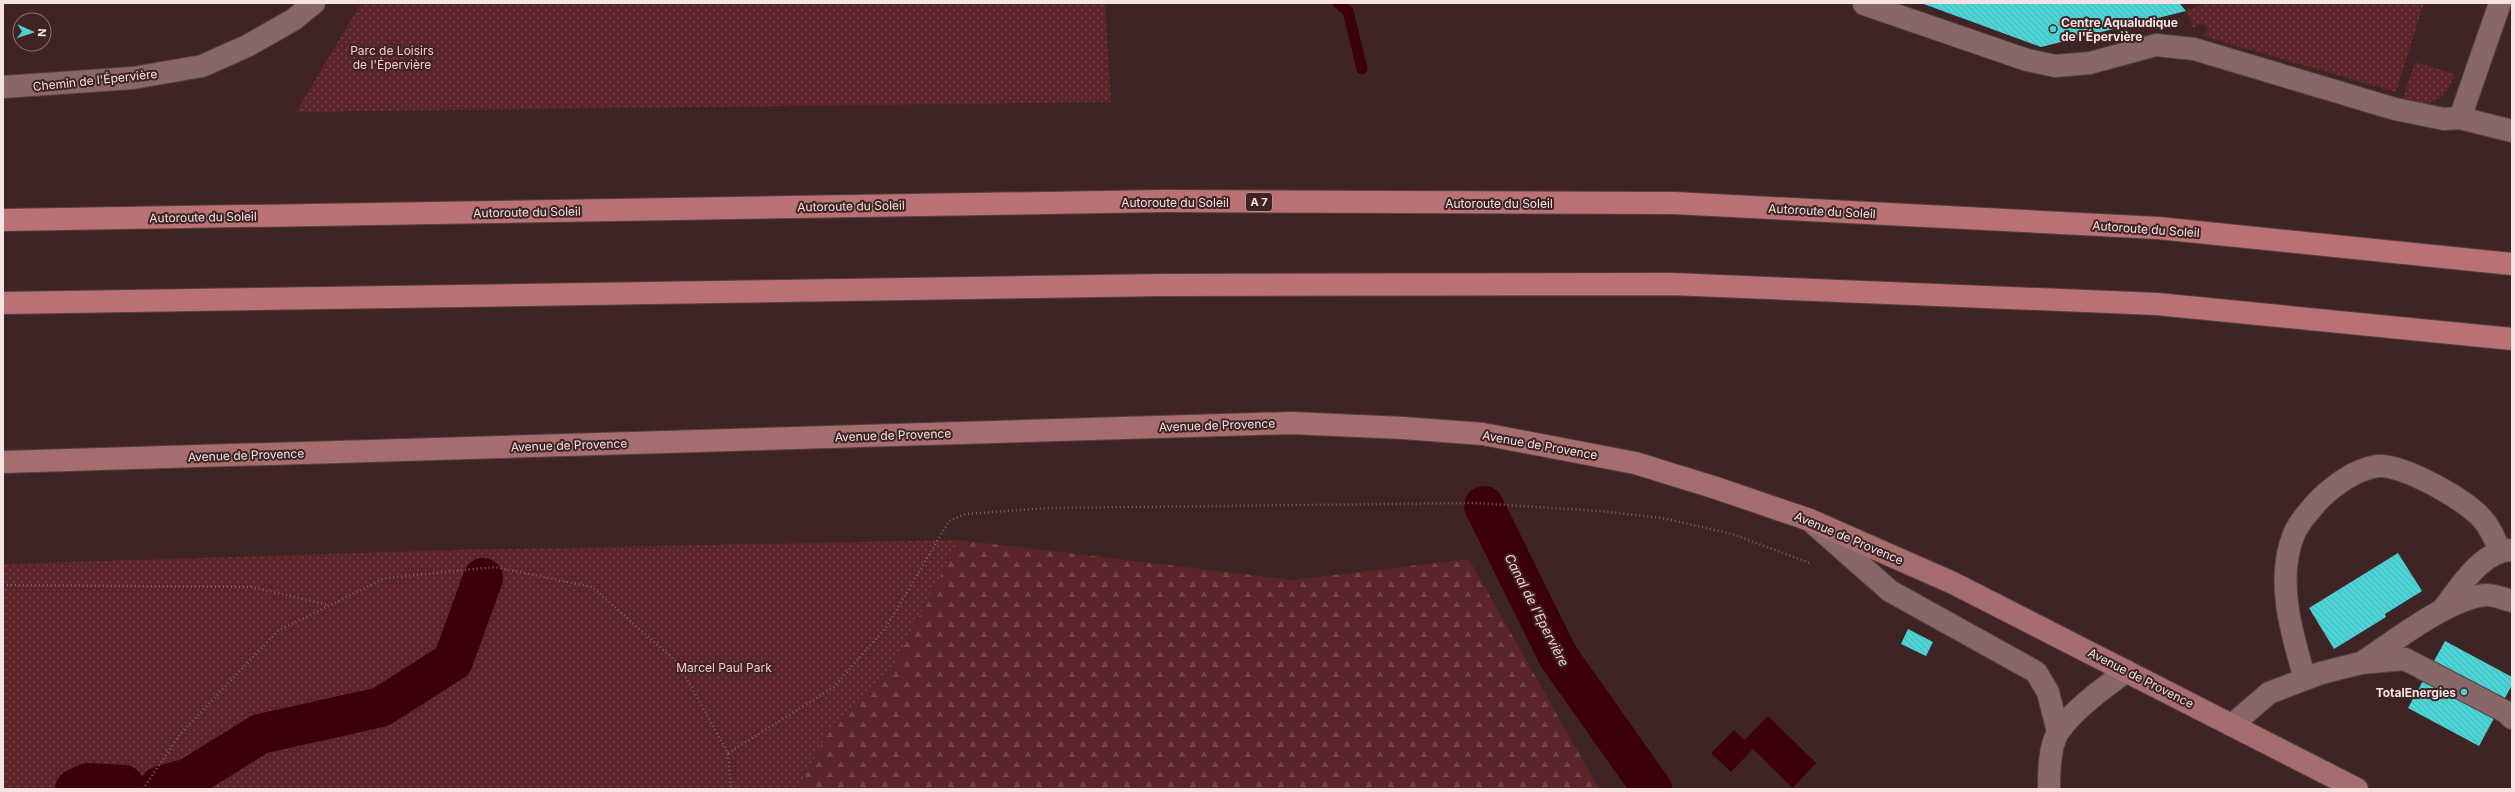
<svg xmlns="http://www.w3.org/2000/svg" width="2515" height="792" font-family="Inter,sans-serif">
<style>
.grass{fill:url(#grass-dots)}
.forest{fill:url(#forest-firs)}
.water{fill:#3c000b}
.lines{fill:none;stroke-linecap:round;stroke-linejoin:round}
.stream{stroke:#3c000b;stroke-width:11}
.canal{stroke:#3c000b;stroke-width:40}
.building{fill:url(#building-back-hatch)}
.minor-casing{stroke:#564041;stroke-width:24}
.major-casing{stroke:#564041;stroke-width:24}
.highway-casing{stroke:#564041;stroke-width:24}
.path{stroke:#7a6262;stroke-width:2.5;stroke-dasharray:1 3;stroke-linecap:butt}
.minor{stroke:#876768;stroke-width:22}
.major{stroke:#a66d6f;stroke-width:22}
.highway{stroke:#ba7174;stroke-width:22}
.poi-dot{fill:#52cdcf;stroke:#3f2425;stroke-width:1.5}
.labels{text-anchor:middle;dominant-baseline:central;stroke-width:4;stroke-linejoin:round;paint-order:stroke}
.shield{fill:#3f2425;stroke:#beaaaa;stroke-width:1}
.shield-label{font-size:11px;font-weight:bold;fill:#f5e3e3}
.poi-label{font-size:12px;font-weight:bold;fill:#f5e3e3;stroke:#3f2425;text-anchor:start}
.park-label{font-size:12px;fill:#fbc8c9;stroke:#3f2425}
.street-label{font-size:12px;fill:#f5e3e3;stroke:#3f2425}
.water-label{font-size:13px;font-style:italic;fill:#fecbcc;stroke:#3f2425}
</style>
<defs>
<pattern id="grass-dots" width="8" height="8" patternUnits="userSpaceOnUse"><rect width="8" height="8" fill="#5a2428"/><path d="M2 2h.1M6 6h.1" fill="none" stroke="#724447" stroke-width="1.8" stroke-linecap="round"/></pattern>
<pattern id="forest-firs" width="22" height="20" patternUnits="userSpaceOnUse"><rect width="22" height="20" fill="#5a2428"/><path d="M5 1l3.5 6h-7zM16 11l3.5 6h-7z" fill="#724447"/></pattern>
<pattern id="building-back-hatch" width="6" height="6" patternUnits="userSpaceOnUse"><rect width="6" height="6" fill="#4dd4d6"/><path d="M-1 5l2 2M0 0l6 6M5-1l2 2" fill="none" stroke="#4cb0b2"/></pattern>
</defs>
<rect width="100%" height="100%" fill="#3f2425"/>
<path class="grass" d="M361 3H1105L1111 102 296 112Z
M2207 3H2424L2396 92 2202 36 2208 29 2201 23 2193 28 2186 11Z
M2415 62 2455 74C2443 105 2432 106 2402 100Z
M959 540 890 672 826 735 799 789H3V564L455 550Z"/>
<path class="forest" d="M959 540 1292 580 1469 559 1599 789H799L826 735 890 672Z"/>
<path class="water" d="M1768 716 1816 763 1793 788 1753 749 1731 772 1711 753 1734 730 1745 740Z"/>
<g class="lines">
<path class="stream" d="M1338 3 1348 11 1362 69"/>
<path class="canal" d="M1484 506 1558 656 1652 789
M160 786 189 778 260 734 381 707 453 661 483 578
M75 789 88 783 124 785"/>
</g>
<path class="building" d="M1921 3H2179L2186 11 2041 47Z
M2398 553 2422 591 2385 614 2386 617 2334 649 2309 608Z
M1908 629 1933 642 1926 656 1901 644Z
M2445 641 2512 677V685L2479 746 2408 708Z"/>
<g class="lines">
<defs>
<path id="minor" d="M1864 4 2027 60 2055 66 2090 63 2156 45 2194 49 2395 109 2444 119 2460 118 2500 3
M3 87 133 78 202 66 247 46 293 20 314 3
M2460 118 2512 131
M1814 524 1890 591 2036 672 2048 692 2058 732
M2443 609C2460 587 2482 550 2512 550
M2364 661C2396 640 2448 599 2485 595 2493 594 2504 599 2512 601
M2305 679C2292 635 2275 579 2294 534 2299 522 2310 510 2319 500 2334 485 2356 469 2378 466 2403 464 2469 501 2484 521 2491 529 2495 540 2500 550
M2232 725 2269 693 2321 673 2361 663 2405 659 2506 712 2512 718
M2049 789C2049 773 2049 745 2059 731 2076 707 2103 689 2126 671"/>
<path id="major" d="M3 462 1291 423 1403 428 1483 434 1635 463 1713 487 1810 520 1953 583 2357 789"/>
<path id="highway" d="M3 220 1163 201 1674 203 2158 228 2512 264
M3 303 1163 285 1671 284 2157 304 2512 339"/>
</defs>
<use href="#minor" class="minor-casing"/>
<use href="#major" class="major-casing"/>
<use href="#highway" class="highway-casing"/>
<path class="path" d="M3 585 252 587 328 605
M728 753 834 687 887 626 949 521 966 514 1047 508 1475 503 1600 511 1662 518 1732 534 1810 563
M143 789 181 733 278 631 385 578 495 567 592 587 678 663 728 753 731 789"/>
<use href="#minor" class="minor"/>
<use href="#major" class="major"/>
<use href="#highway" class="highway"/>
</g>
<g class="poi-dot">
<circle cx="2053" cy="29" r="4"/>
<circle cx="2464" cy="692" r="4"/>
</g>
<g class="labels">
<rect class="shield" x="1246" y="193" width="26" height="18" rx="3"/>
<g class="shield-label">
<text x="1259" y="202">A 7</text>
</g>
<g class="poi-label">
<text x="2061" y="22">Centre Aqualudique<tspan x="2061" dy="14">de l'Épervière</tspan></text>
<text x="2456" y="692" text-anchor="end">TotalEnergies</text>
</g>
<g class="park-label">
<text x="392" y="50">Parc de Loisirs<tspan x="392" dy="14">de l'Épervière</tspan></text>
<text x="724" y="667">Marcel Paul Park</text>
</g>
<g class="street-label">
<text transform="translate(95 80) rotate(-6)">Chemin de l'Épervière</text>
<text x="1175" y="202">Autoroute du Soleil</text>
<text x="1499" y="203">Autoroute du Soleil</text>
<text transform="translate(851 206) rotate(-1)">Autoroute du Soleil</text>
<text transform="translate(1822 211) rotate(3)">Autoroute du Soleil</text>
<text transform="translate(527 212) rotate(-1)">Autoroute du Soleil</text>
<text transform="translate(203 217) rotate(-1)">Autoroute du Soleil</text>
<text transform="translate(2146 229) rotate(4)">Autoroute du Soleil</text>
<text transform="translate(1217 425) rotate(-2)">Avenue de Provence</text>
<text transform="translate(893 435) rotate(-2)">Avenue de Provence</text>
<text transform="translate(569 445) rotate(-2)">Avenue de Provence</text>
<text transform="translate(1540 445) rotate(10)">Avenue de Provence</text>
<text transform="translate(246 455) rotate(-2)">Avenue de Provence</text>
<text transform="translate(1849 538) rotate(23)">Avenue de Provence</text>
<text transform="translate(2141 678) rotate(27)">Avenue de Provence</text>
</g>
<g class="water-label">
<text transform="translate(1537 610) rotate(63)">Canal de l'Epervière</text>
</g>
</g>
<rect width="2515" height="792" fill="none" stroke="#f5e3e3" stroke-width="8"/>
<g transform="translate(32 32) rotate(93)"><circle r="19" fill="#3f2425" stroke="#887071"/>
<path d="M0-3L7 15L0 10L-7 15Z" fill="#52cdcf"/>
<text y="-6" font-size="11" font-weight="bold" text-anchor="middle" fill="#f5e3e3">N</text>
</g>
</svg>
